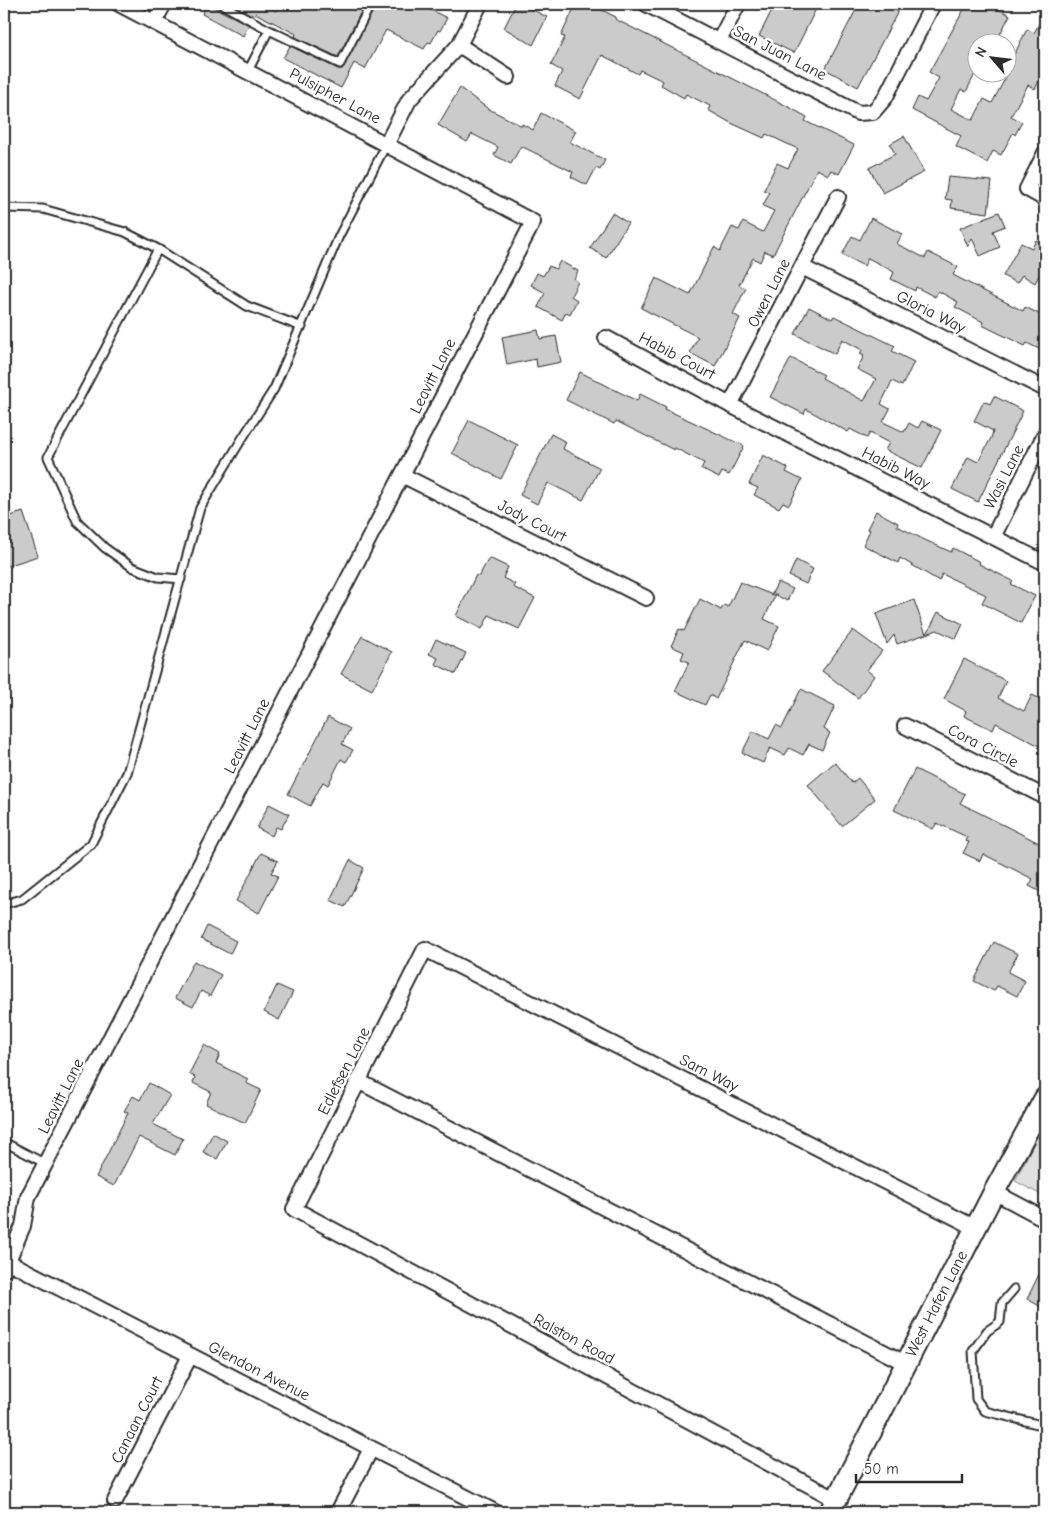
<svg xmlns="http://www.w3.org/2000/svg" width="1049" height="1516" font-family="'Comic Neue',sans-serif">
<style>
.green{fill:#e0e0e0;stroke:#868686}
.building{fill:#cbcbcb;stroke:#2b2b2b}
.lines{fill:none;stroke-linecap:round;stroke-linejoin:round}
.lane-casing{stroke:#2b2b2b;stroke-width:11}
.street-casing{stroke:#2b2b2b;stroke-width:18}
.secondary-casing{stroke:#2b2b2b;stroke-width:24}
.lane{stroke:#fff;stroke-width:7}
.street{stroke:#fff;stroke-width:14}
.secondary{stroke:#fff;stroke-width:20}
.labels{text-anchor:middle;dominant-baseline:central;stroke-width:5;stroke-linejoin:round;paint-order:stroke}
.street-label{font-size:16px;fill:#2b2b2b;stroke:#fff}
</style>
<rect width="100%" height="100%" fill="#fff"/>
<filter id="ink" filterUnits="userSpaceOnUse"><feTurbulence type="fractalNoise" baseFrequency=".02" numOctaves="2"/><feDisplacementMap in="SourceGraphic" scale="10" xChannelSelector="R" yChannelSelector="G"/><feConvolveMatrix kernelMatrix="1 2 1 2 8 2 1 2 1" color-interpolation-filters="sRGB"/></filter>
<g filter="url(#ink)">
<path class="green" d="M1045 1121V1197L1015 1181Z"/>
<path class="building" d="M207 4 249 25 243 36 202 14Z
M238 4H263L276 11 280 4H365L338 57 295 37 296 34 255 13 253 16 239 8 240 5Z
M376 4H419L447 18 440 31 438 30 431 43 428 42 424 49 386 30 365 69 354 63 341 88 283 58 290 46 338 69H342Z
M516 4H521L547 17 533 45 504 28Z
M576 4H590L616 17 615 19 785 105 807 117 805 121 854 145 839 174 831 170 828 175 817 169 773 255 765 251 760 262 753 258 739 285 746 288 733 314 740 318 715 366 690 353 698 337 641 308 656 278 690 295 714 247 720 251 732 227 739 230 743 222 763 232 774 211 763 206 769 193 764 190 777 163 788 168 798 149 766 134 764 138 731 123 708 110 710 106 686 94 684 98 661 85 663 81 640 70 638 74 602 55 580 99 555 86 562 71 551 65 565 37 561 36Z
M775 4H805L816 9 794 53 759 36Z
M859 4H902L858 87 825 69Z
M967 4H988L1010 15 996 42H976V72L966 92 961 89 951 109 973 120 984 99 992 103 1007 75 1006 63 1010 56 1013 57 1027 29 1034 33 1045 12V77L1042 75 1035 89 1028 85 1011 116 1022 122 1015 135 1013 133 1001 155 993 151 987 163 956 147 961 136 912 110 918 97 926 101 939 78 929 72Z
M460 88 487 108 522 126V124L533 130 541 113 576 131 570 142 605 160 600 170 596 168 587 185 571 177 573 172 521 146 511 164 494 155 498 147 472 134 467 142 438 125Z
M904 136 924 172 883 193 869 168 895 154 890 144Z
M948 177 992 181 988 213 951 208 952 200 945 199Z
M999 212 1005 226 993 231 1000 247 980 256 972 238 968 247 960 228Z
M612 213 628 223 606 258 590 248Z
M871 218 902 234 897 244 925 258 928 252 958 267 953 275 1023 311 1025 307 1045 317V352L1027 343 1025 346 982 325 983 322 955 307 958 302 938 291 935 297 916 287 915 291 891 279 894 272 868 258 864 266 842 255 852 236 860 240Z
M1036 240 1045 245V264L1035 283 1022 275 1017 283 1003 276 1021 243 1032 248Z
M560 261 578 271 574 279 578 282 571 296 577 300 570 314 566 312 562 320 538 307 545 293 531 285 537 273 543 276 549 266 556 269Z
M809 307 832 319 834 316 895 346 892 351 914 362 902 386 892 381 881 404 890 409 883 422 904 432 909 423 918 428 922 421 941 430 922 468 885 450 889 443 870 433 867 438 850 429 848 432 806 409 804 414 770 397 791 358 824 375 822 378 864 401 876 379 857 369 864 356 860 354 862 350 842 339 835 354 795 334Z
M538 330 540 339 556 336 561 362 537 367 536 359 507 365 502 337Z
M580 372 637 401 640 394 666 407 665 409 744 446 729 475 722 472 719 478 701 469 704 463 675 448 674 450 616 421 614 424 566 400Z
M994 396 1023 411 978 502 952 489 968 457 978 462 991 438 993 431 974 421 984 401 990 404Z
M469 420 518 445 501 479 452 453Z
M551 434 566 442 563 449 600 468 583 500 548 483 537 504 520 495Z
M763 455 788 468 786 472 802 480 789 505 783 502 779 508 754 495 758 488 749 484Z
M876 511 898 523 897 526 925 540 951 552 953 548 980 562 979 564 1013 581 1011 584 1035 596 1021 623 982 603 986 595 942 574 939 581 900 558 898 563 863 545 870 530 867 529Z
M23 512 38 556 4 567V518Z
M489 558 508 567 503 578 515 584 513 587 535 598 519 629 489 615 482 629 456 616 476 575 479 576Z
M796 560 813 569 806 584 789 576Z
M740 582 775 596 764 619 779 626 767 651 745 640 716 699 710 695 705 705 675 691 689 662 681 659 684 652 671 646 679 629 684 631 700 599 721 610 724 605 728 607Z
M778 582 793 589 787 601 772 593Z
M914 600 926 634 897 644 894 635 887 644 876 614Z
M938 612 963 624 956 639 937 630 927 634Z
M853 630 882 651 867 670 874 676 858 698 822 671Z
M362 636 392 652 372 690 341 674Z
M436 639 466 653 456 674 435 664 438 658 429 654Z
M964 659 1006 681 998 698 1024 711 1032 695 1045 701V749L996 723 993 730 964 716 966 711 944 699Z
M801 689 835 706 824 729 830 733 822 750 809 744 803 755 789 748 785 755 770 748 763 763 742 753 753 731 769 739 776 725 782 728Z
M328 717 350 729 342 744 353 750 346 762 341 759 328 785 323 782 310 806 288 794Z
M835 762 852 783 858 778 875 799 842 826 808 785Z
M915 769 965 794 960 803 1045 846V894L1029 886 1033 879 983 854 980 861 963 853 969 842 965 841 967 837 937 823 933 829 894 810Z
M269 804 289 814 281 829 276 827 272 836 257 828Z
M261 853 278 861 271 873 278 876 259 913 236 901Z
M350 860 364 868 345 907 330 900Z
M207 926 236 941 230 954 201 939Z
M994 942 1018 954 1008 972 1025 981 1017 996 997 986 994 991 974 981Z
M194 961 221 975 210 996 201 991 193 1007 175 998Z
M277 985 293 992 279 1020 264 1012Z
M204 1045 220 1054 216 1063 248 1079 246 1083 261 1090 245 1123 206 1104 211 1092 193 1083 195 1077 189 1074Z
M149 1083 170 1095 153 1124 183 1139 175 1155 139 1137 114 1186 96 1177 128 1113 124 1111 133 1096 140 1100Z
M213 1133 227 1141 217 1159 203 1152Z
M1045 1262V1309L1027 1299Z"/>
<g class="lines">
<defs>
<path id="lane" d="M221 4 269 30 248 71
M269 30 340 64 371 4
M4 208 43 209 125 232 158 249 247 306 302 327
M158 249 48 457 77 521 105 548 132 567 158 577 181 579
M4 904 22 899 91 844 127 773 200 508 240 442 274 389 339 236 387 143
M4 1142 46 1164
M1014 1289 1002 1303 1000 1322 987 1331 973 1351 976 1399 985 1411 1045 1426"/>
<path id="street" d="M646 4 858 113 873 112 885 98 933 4
M154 22 164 4
M719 41 738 4
M459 45 508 77
M387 143 409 100 459 45 480 4
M1045 153 1027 189 1045 199
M802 267 1045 389
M606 338 730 405 1045 563
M730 405 838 197
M402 475 646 598
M993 537 1045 434
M905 726 1045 797
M358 1081 907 1364
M994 1192 1045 1219
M7 1261 495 1512
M4 1270 23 1226 28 1197 533 222 119 4
M837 1500 294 1209 425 949 976 1228
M115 1501 190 1356
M338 1512 371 1449"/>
<g id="secondary">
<path id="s1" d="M830 1512 994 1192 1045 1098"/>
</g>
</defs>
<use href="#lane" class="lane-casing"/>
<use href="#street" class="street-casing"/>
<use href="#secondary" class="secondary-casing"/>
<use href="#lane" class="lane"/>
<use href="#street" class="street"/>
<use href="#secondary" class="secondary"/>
</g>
</g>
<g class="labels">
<g class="street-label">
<text transform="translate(780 53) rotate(27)">San Juan Lane</text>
<text transform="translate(335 96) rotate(28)">Pulsipher Lane</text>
<text transform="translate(769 293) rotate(-63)">Owen Lane</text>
<text transform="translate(931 312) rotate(27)">Gloria Way</text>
<text transform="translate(677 356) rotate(28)">Habib Court</text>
<text transform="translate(433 376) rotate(-63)">Leavitt Lane</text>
<text transform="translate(896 468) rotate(27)">Habib Way</text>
<text transform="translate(1004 477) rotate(-63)">Wasi Lane</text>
<text transform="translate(532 521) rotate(27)">Jody Court</text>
<text transform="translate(247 736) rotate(-63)">Leavitt Lane</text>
<text transform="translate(983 746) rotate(27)">Cora Circle</text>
<text transform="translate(344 1071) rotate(-63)">Edlefsen Lane</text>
<text transform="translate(709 1073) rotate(27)">Sam Way</text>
<text transform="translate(61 1096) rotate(-63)">Leavitt Lane</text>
<text stroke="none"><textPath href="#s1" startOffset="234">West Hafen Lane</textPath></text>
<text transform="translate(574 1339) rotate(28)">Ralston Road</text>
<text transform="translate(259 1371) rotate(27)">Glendon Avenue</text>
<text transform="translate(137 1420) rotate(-63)">Canaan Court</text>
</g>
</g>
<rect width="1049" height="1516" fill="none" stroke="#fff" stroke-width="20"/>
<rect x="10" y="10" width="1029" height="1496" fill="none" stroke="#2b2b2b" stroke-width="2" filter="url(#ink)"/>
<g transform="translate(992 58) rotate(298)"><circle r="24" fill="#ffffff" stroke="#aaaaaa"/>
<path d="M0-4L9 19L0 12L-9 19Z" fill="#2b2b2b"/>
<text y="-8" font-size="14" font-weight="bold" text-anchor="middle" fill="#2b2b2b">N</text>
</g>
<path d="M856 1474v8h106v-8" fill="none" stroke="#2b2b2b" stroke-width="2.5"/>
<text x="864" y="1474" font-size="15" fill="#2b2b2b" stroke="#ffffff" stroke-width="4" paint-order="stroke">50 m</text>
</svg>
